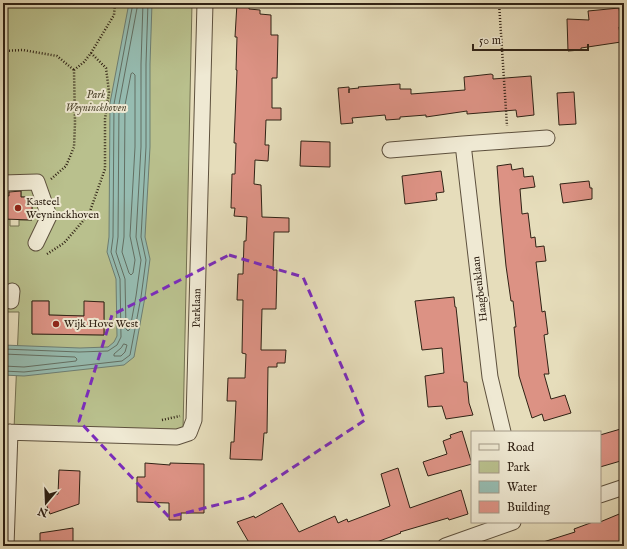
<svg xmlns="http://www.w3.org/2000/svg" width="627" height="549" font-family="'IM FELL English',serif">
<style>
.green{fill:#b9c08d;stroke:#747151;fill-rule:evenodd}
.water{fill:#96bcb1;stroke:#6d7e73}
.lines{fill:none;stroke-linecap:round;stroke-linejoin:round}
.shore{stroke:#636f63;stroke-width:1}
.building{fill:#dc9284;stroke:#302215}
.minor-casing{stroke:#5e513e;stroke-width:17}
.path{stroke:#302215;stroke-width:2.5;stroke-dasharray:1 2;stroke-linecap:butt}
.minor{stroke:#efe9d3;stroke-width:15}
.marked{fill:none;stroke:#7b2cbf;stroke-width:3;stroke-dasharray:8 5;stroke-linejoin:round}
.poi-dot{fill:#8f2418;stroke:#efe9d3;stroke-width:1.5}
.labels{text-anchor:middle;dominant-baseline:central;stroke-width:4;stroke-linejoin:round;paint-order:stroke}
.park-label{font-size:11px;font-style:italic;fill:#524a33;stroke:#efe9d3}
.poi-label{font-size:11px;fill:#302215;stroke:#efe9d3;text-anchor:start}
.street-label{font-size:11px;fill:#302215;stroke:#efe9d3}
</style>
<rect width="100%" height="100%" fill="#e6ddbb"/>
<filter id="stains"><feTurbulence type="fractalNoise" baseFrequency=".005" numOctaves="4"/><feColorMatrix values="0 0 0 0 .2 0 0 0 0 .09 0 0 0 0 .02 0 0 0 .5 -.17"/></filter>
<radialGradient id="worn" r=".72"><stop offset=".6" stop-color="#630" stop-opacity="0"/><stop offset="1" stop-color="#630" stop-opacity=".3"/></radialGradient>
<path class="green" d="M3 3H192L183 430 14 429 19 312H3V219H10V226H19V220H32V197H21V188H9V196L3 195ZM32 301H49V315L84 316 85 302H104V335L32 334Z"/>
<path class="water" d="M129 3H152L150 64V147L145 237 150 259 145 297 134 357 124 365 24 376 3 375V345L80 348 108 347 114 342 117 336 116 279 107 252 109 237 110 103Z"/>
<g class="lines">
<path class="shore" d="M138 3 119 104 118 237 116 252 125 279 126 329 128 331 130 329 136 296 141 260 136 237 141 147V64L143 3
M133 73 135 75V147L130 236 135 260 133 273 131 275 129 273 122 252 124 237 125 105 131 74Z
M124 344 127 345 125 352 121 356H114V354L121 348Z
M3 349 79 352 108 351 117 345 121 337 120 279 111 252 113 237 114 104 133 3
M3 354 75 357 77 359 76 361 24 367 3 366
M3 371 24 372 122 361 130 355 141 297 146 260 141 237 146 147V64L148 3"/>
</g>
<path class="building" d="M237 3 249 4V9L260 10V14L271 15V35H278L277 78H272V108H281V120H266L265 145H269L268 161 255 160 254 184 261 185 262 217 289 218V232H274L273 270H277L276 309H262L261 350H286L285 363H277V367H268L267 433H264L262 460 230 459 231 442H234L236 401H227L228 378H245L246 354 242 353 243 300H237L238 274H243L244 241H246L247 217 234 216 235 208H231L232 174H235L236 143H234L237 70H236L237 37H235Z
M619 8 622 27H619L621 42 581 48V50L568 51 567 19 589 20 588 11Z
M491 74 493 75V79L531 76 534 115 517 117 516 110 467 114V111L426 117V115L400 117V119L386 120 385 115 352 118 353 123 341 124 338 88 349 87V93V89L359 88 358 87 400 84V89H411V94L465 90 464 77Z
M574 92 576 124 559 125 557 93Z
M301 141 330 142V167L300 166Z
M511 164 512 170 523 168 524 177 533 176 535 187 520 189 522 214 528 213 531 238 535 237 536 247 544 246 546 261 536 262 542 312 545 311 548 334 544 335 549 374H544L551 399 565 395 571 413 544 421 542 414 532 418 519 376 514 327H516L513 301H511L506 266 500 205 497 166Z
M441 171 444 192 436 193 437 200 405 204 402 176Z
M589 181 590 188H592V199L563 203 560 184Z
M21 191V197H32V220L3 219V195L9 196V192Z
M454 297 455 307H456L464 382H467L469 403 473 415 446 419 442 406 428 407 425 376 444 373 442 348 422 350 415 301Z
M32 301H49V315L84 316V301L104 302V335L32 334Z
M624 428V460L600 467V435Z
M462 431 472 464 428 476 423 462 447 454 443 441 451 438 450 435Z
M145 463 170 465V463L204 464V513H181V520H169V503L137 502V477H145Z
M398 468 410 508 461 490 468 514 449 520 448 518 400 532 401 533 366 546H251L237 522 254 516 255 518 282 503 299 532 335 516 338 523 347 519 348 522 390 506 381 474Z
M59 470 80 471 79 504 50 514 44 499 58 494Z
M624 512V546H540V543L575 532 574 529 593 522H600Z
M73 528V546H40V533Z"/>
<g class="lines">
<defs>
<path id="minor" d="M463 144 547 138
M390 150 463 144 490 377 503 432
M3 183 37 182 49 216 36 243
M11 301 12 291
M3 432 177 437 189 433 194 420 205 3
M600 495 624 487
M6 546 10 432
M445 546 513 522"/>
</defs>
<use href="#minor" class="minor-casing"/>
<path class="path" d="M499 3 507 126
M3 51 23 50 57 56 74 70
M74 70 84 62 91 53 114 15 115 3
M51 179 66 166 74 147 75 123 74 70
M47 254 64 243 89 214 105 169V119L109 92 106 68 91 53
M162 420 180 416"/>
<use href="#minor" class="minor"/>
</g>
<path class="marked" d="M229 255 303 277 365 420 248 497 169 517 79 421 112 315Z"/>
<g class="poi-dot">
<circle cx="18" cy="208" r="4"/>
<circle cx="56" cy="324" r="4"/>
</g>
<g class="labels">
<g class="park-label">
<text x="96" y="95">Park<tspan x="96" dy="13">Weyninckhoven</tspan></text>
</g>
<g class="poi-label">
<text x="26" y="202">Kasteel<tspan x="26" dy="13">Weyninckhoven</tspan></text>
<text x="64" y="324">Wijk Hove West</text>
</g>
<g class="street-label">
<text transform="translate(480 289) rotate(-97)">Haagbeuklaan</text>
<text transform="translate(197 308) rotate(-89)">Parklaan</text>
</g>
</g>
<rect width="627" height="549" fill="none" stroke="#e6ddbb" stroke-width="16"/>
<rect x="4" y="4" width="619" height="541" fill="none" stroke="#302215" stroke-width="2"/>
<rect x="8" y="8" width="611" height="533" fill="none" stroke="#302215"/>
<rect x="471" y="431" width="130" height="92" fill="#efe9d3" stroke="#a39987"/>
<rect x="479" y="444" width="20" height="6" fill="#efe9d3" stroke="#a39987"/>
<text x="507" y="451" font-size="12" fill="#302215">Road</text>
<rect x="479" y="461" width="20" height="12" fill="#b9c08d" stroke="#a39987"/>
<text x="507" y="471" font-size="12" fill="#302215">Park</text>
<rect x="479" y="481" width="20" height="12" fill="#96bcb1" stroke="#a39987"/>
<text x="507" y="491" font-size="12" fill="#302215">Water</text>
<rect x="479" y="501" width="20" height="12" fill="#dc9284" stroke="#a39987"/>
<text x="507" y="511" font-size="12" fill="#302215">Building</text>
<g transform="translate(46 503) rotate(199)" stroke="#efe9d3" stroke-width="3" paint-order="stroke">
<path d="M0-3L7 15L0 10L-7 15Z" fill="#302215"/>
<text y="-6" font-size="11" font-weight="bold" text-anchor="middle" fill="#302215">N</text>
</g>
<path d="M473 44v6h115v-6" fill="none" stroke="#302215" stroke-width="2"/>
<text x="479" y="44" font-size="12" fill="#302215" stroke="#efe9d3" stroke-width="3" paint-order="stroke">50 m</text>
<rect width="100%" height="100%" filter="url(#stains)"/>
<rect width="100%" height="100%" fill="url(#worn)"/>
</svg>
